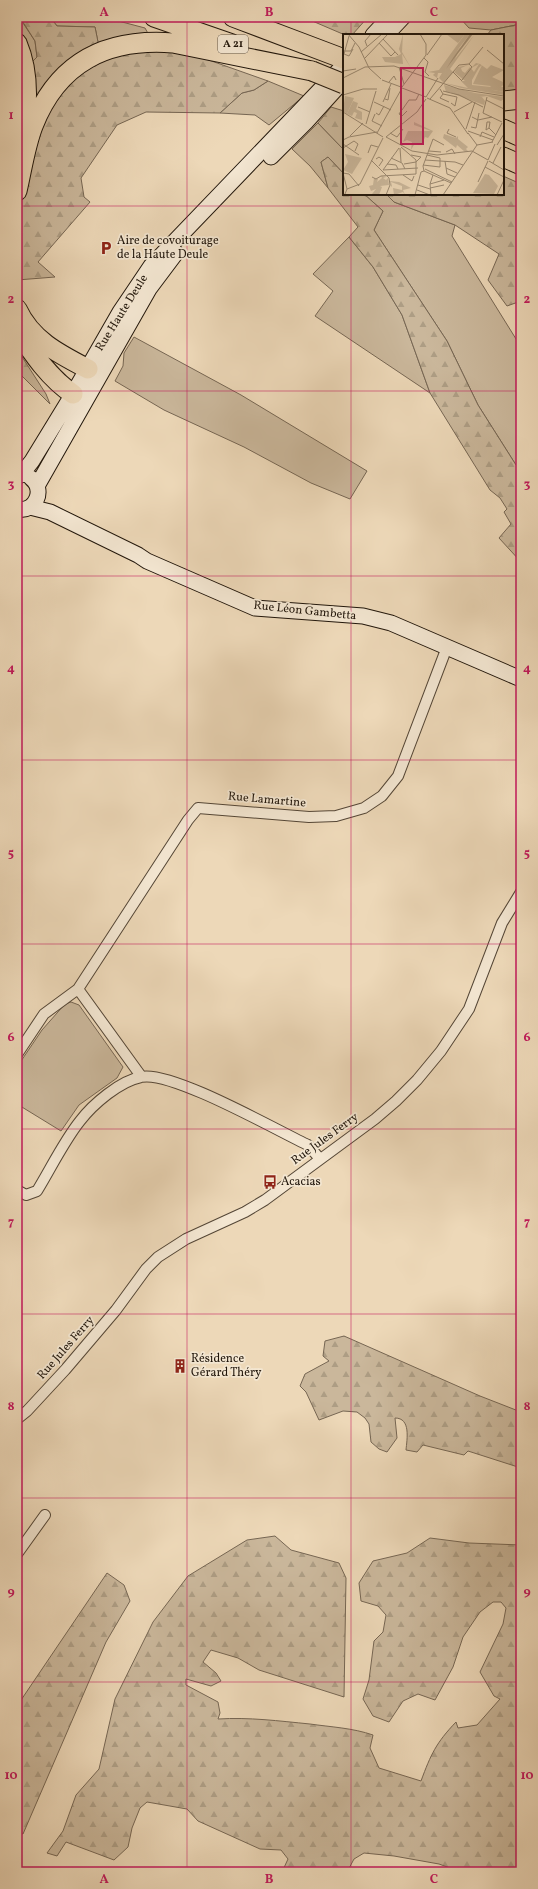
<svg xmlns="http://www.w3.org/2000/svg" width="538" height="1889" font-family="Vollkorn,serif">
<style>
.green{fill:#cab79b;stroke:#766653}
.forest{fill:url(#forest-firs);stroke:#766653}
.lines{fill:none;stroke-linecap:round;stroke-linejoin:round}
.minor-casing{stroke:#544636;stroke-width:12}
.secondary-casing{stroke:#21160b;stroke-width:17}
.motorway-casing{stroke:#21160b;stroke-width:21}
.minor{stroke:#f3e6d1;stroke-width:10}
.secondary{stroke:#f3e6d1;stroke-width:15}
.motorway{stroke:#edd8b8;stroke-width:19}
.motorway-bridge-casing{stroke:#21160b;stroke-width:21;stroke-linecap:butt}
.motorway-bridge{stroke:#edd8b8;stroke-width:19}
.grid{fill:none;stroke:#c2185b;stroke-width:1;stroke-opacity:0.55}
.labels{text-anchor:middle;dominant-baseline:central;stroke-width:3.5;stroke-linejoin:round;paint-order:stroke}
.shield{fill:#f3e6d1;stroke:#605446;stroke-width:1}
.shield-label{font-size:11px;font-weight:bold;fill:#21160b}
.poi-label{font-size:12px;fill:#21160b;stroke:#f3e6d1;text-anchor:start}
.street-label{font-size:12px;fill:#21160b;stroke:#f3e6d1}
.inset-road{fill:none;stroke:#9b8a73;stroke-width:1}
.view{fill:#c2185b;fill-opacity:0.15;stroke:#c2185b;stroke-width:2}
.inset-edge{fill:none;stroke:#21160b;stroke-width:2}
.neatline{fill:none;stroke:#c2185b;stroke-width:1.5}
.grid-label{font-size:13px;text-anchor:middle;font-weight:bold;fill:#c2185b}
</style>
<defs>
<pattern id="forest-firs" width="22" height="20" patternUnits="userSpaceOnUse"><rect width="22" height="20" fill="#cab79b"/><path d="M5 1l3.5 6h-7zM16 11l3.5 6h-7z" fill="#ad9d84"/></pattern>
</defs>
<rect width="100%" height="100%" fill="#edd8b8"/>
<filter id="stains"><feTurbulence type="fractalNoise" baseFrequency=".005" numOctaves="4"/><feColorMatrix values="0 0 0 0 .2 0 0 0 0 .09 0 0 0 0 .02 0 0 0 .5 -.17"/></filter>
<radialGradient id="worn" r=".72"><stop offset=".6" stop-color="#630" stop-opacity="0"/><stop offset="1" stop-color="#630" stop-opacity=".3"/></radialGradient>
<path class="green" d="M17 17H25L21 20 35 41 37 57 29 65 17 34Z
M50 17H103L145 28 150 37 99 47 95 27 57 26Z
M459 17H521V24L491 30 469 28Z
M268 81 304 96 269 125 255 115 220 113 242 93 254 90Z
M318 123 344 150V174L328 157 321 162 328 188 310 166 292 149Z
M364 194H386L394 202 455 225 452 236 521 347V469L516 465 478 405 447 341 374 230 383 211Z
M349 237 373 267 402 315 430 393 315 316 333 291 313 274Z
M134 337 241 395 367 471 350 499 311 483 244 447 164 410 115 381 123 366 124 353Z
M71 1002 79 1005 123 1067 117 1078 79 1105 61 1131 17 1104V1067L42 1030 65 1004Z"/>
<path class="forest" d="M25 17H50L57 26 95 27 99 47 39 104 30 103 29 65 37 57 35 41 21 19Z
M303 17H368L352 35H345Z
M521 24V92L503 91V35H487L491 30Z
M164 51 203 58 268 81 254 90 242 93 220 113 146 112 117 125 81 178 84 197 90 202 38 262 55 277 17 280V210L38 130 58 87 113 53Z
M331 107 344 111V150L318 123Z
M328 157 344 174V194H364L383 211 374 230 447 341 478 405 516 465 521 469V562L499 538 511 524 504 512 507 509 500 498 490 490 430 393 402 315 373 267 349 237 358 227 328 188 321 162Z
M503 176 521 184V301L507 306 488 280 499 254 455 225 394 202 386 194H503Z
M17 349 46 394 50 404 17 371Z
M344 1336 480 1396 521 1412V1468L468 1451 464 1455 423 1445 417 1452 406 1450C407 1439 411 1418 395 1418L397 1438 387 1452 379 1449 371 1442 369 1424 365 1418 357 1412 343 1411 319 1420 306 1392 300 1386 305 1374 329 1361 323 1356 325 1341Z
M275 1536 291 1550 339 1563 346 1578 344 1697 259 1670 238 1658 211 1650 203 1662 216 1673 221 1681 211 1686 186 1679V1685L218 1702 220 1713 218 1719C249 1717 279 1721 310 1724 331 1727 353 1728 373 1735L370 1748 379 1768 421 1781C431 1754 436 1743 456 1722L458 1728 477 1725 500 1699 494 1696 480 1672 503 1624 506 1608 501 1602H493L480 1612 463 1637 453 1667 435 1700 418 1694 403 1701 389 1722 373 1716 363 1699 369 1680 374 1641 383 1632 386 1615 378 1606 361 1601 359 1583 373 1561 407 1553 430 1538 469 1543 521 1545V1872H461L439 1864 394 1856 364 1853 354 1859 347 1872H282L288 1859 281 1850 260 1849 198 1821 187 1809 147 1802 140 1808 132 1828 128 1847 114 1860 66 1842 57 1856 47 1853 63 1831 76 1795 99 1769 115 1699 153 1622 188 1576 247 1540Z
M107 1573 124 1585 130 1601 106 1642 23 1834 17 1832V1706Z"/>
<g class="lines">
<defs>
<path id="minor" d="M78 989 141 1076
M18 1053 44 1014 78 989 188 820 198 808 309 817 336 816 364 808 382 796 398 776 447 647
M17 1190 26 1195 37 1191C51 1168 64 1141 80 1121 93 1104 120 1081 141 1077 171 1070 276 1130 308 1145L320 1159
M17 1419 27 1411 65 1370 116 1310 146 1269 158 1257 186 1239 245 1212 265 1200 375 1119 396 1101 417 1080 441 1051 469 1009 502 923 521 892
M17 1554 45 1515"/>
<path id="secondary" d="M373 35 390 17
M386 35 403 17
M271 157 306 122 344 80
M21 475 32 461 73 394 120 312 151 266 344 65
M37 486 149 289 176 253
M30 507 50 512 138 555 147 561 255 608 363 616 391 623 521 679
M17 509C35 513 46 490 31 478"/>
<path id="motorway" d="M154 17 232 44
M233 17 344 59
M17 43C29 71 28 106 22 136
M503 101 521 99
M503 129 521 137
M503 157 521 165
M17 191C22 170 25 147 33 126 58 62 107 38 173 43L312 71
M17 309C31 340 59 354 88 369
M18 331C32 353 50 379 73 394"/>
</defs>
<use href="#minor" class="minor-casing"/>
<use href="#secondary" class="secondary-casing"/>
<use href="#motorway" class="motorway-casing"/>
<use href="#minor" class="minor"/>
<use href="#secondary" class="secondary"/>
<use href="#motorway" class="motorway"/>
<defs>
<path id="motorway-bridge" d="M312 71 344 84"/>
</defs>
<use href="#motorway-bridge" class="motorway-bridge-casing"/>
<use href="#motorway-bridge" class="motorway-bridge"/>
</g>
<path class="grid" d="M187 17V1872M351 17V35M351 194V1872M17 206H521M17 391H521M17 576H521M17 760H521M17 944H521M17 1129H521M17 1314H521M17 1498H521M17 1682H521"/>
<defs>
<symbol id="parking-bare" viewBox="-9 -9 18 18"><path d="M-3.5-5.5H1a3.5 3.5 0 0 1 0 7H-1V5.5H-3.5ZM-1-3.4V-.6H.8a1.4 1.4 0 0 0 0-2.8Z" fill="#8f2418" stroke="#f3e6d1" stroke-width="2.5" paint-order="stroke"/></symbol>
<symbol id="bus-bare" viewBox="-9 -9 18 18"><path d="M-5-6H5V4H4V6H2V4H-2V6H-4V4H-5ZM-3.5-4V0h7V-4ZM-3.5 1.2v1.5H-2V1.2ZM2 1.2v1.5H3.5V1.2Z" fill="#8f2418" stroke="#f3e6d1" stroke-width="2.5" paint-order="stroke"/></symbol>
<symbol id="building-bare" viewBox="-9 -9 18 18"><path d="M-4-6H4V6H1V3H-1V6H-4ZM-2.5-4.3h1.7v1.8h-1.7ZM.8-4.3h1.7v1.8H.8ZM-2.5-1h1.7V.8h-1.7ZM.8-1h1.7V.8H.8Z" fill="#8f2418" stroke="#f3e6d1" stroke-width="2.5" paint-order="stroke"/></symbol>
</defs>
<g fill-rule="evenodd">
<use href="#parking-bare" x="96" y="238" width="20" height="20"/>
<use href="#bus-bare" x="260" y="1172" width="20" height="20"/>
<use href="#building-bare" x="170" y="1356" width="20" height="20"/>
</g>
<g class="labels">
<rect class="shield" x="218" y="35" width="30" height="18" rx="3"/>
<g class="shield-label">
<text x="233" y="44">A 21</text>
</g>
<g class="poi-label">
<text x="117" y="241">Aire de covoiturage<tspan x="117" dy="14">de la Haute Deule</tspan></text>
<text x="281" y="1182">Acacias</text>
<text x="191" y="1359">Résidence<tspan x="191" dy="14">Gérard Théry</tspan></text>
</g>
<g class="street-label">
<text transform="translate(122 313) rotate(-58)">Rue Haute Deule</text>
<text transform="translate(305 611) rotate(6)">Rue Léon Gambetta</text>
<text transform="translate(267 800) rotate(5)">Rue Lamartine</text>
<text transform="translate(325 1139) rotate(-36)">Rue Jules Ferry</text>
<text transform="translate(66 1348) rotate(-49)">Rue Jules Ferry</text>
</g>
</g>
<g transform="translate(343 34)">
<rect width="161" height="161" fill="#edd8b8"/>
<path d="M60 0 59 18 68 34 59 20 60 30 42 28 39 23H52L58 20 56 15ZM122 0H127L116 14 113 19 118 12 112 25 132 0 107 35 110 38 101 49 96 44 99 39H95L94 44 90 41 92 39 85 38 96 36ZM133 29 137 30 144 35 148 31 161 36 149 43 160 48 159 44 161 50 158 53H161V58L150 56 146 54 148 52 130 50 139 31 131 38 136 30 128 34ZM109 57 129 63H139L142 67 141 71 108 59ZM10 67 15 69 13 75 19 78V86L12 84 14 79 11 78 9 82 4 80ZM101 100 113 104 115 102V105L125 113 123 115 125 117 122 118 114 111 113 114 100 104ZM2 120 19 124 9 140 0 136 5 128ZM142 140 146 141 155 152 151 160 130 159ZM38 142 43 143 40 144 43 146 45 144 46 151 37 152 39 153 36 161 29 160 33 155 28 157 26 152 30 151 31 144 35 145 34 148 39 144ZM47 147 56 148 68 154 60 156 62 161 60 158 51 161 50 154 59 156V152L48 148 49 152 48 153Z" fill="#cab79b"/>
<path d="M103 0H122L115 9ZM138 30 129 46V51L148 53 150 56 161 58V61L118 54 102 49 125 54 118 47H122L111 38 115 33 125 31 118 34 119 37 122 39 127 33 131 38ZM101 51 132 59 161 63V65L158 67 144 62 129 64 122 61 121 63 116 59 103 58ZM71 88 90 97 85 104 82 103 79 110 72 109 68 116 69 108 64 106 60 108 65 97H88L71 91Z" fill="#cab79b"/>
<path d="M2 62 11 64 4 80 0 77Z" fill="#cab79b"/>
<path d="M127 0H130L103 35 110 24Z" fill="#a8967d"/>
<path class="inset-road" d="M5 0 16 13 26 34 38 45M6 2 1 20 6 22 10 15M40 5 55 21M36 9 48 22 52 18M24 12 22 7 28 0M144 16 161 30M0 17H8L12 9M18 18 39 0M84 21 99 0M22 24 45 0M81 24 85 28 82 38 86 42M126 30 140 13M56 33 61 50M0 37 13 35M110 38 119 47M0 44 22 33 51 32 116 55 161 62M39 46 58 53M46 48 51 42 53 46M59 53 83 21V10L77 0M59 54 83 63M97 55 100 60 114 63 112 72 108 69M100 57 116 61 140 73M100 60 97 64 106 68M0 61 20 55H34M83 63 95 44M144 63 140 79 159 88M84 64 107 74 125 100M42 65 45 66 47 54M87 65 116 31 126 30 129 33 119 46M143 66 161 75M31 68 48 76M40 68 48 50M15 73 27 78M59 76 66 66H73L76 60M58 77 56 80 59 82 64 77M0 78 40 103M111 78 129 68M33 79 36 81 41 72M32 80 29 87 39 92M129 83 135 86 149 83M23 90 33 57M128 93 133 94 136 79M146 94 147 88H144L143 96 146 94 153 101M106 95 104 99 113 103M123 95 132 68M125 97 150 106M34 99 59 54M47 99 54 103 60 95M125 99 134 111 150 108M7 102 20 89M43 103 69 117 94 121 129 117 145 126M43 103 74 78 83 65M137 103 139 98 151 103M0 106 6 103 34 98M149 108 159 89M0 110 16 121M154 111 161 100M0 114 11 107 15 110 12 117M57 114 58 128M86 117 98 118M103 118 109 115 112 120M25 119 28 111 35 113M48 124 59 129 62 135M33 125 36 123 40 126 36 132M28 126 46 144 47 151 43 161M82 126 112 128 120 131M145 126 152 110M102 127 104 140 112 143M146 127 161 136M150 129 158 113M44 130 53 131 55 135M61 130 73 128 78 123 68 121M80 131 97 133V124L84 121M142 133 161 143M103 134 114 139M82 135 109 148M40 136 75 134M40 136 56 114M81 137 80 132 90 105 101 111M81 137 108 149M0 139 6 140 16 152M0 139 4 155 2 160M60 141 69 147 71 142M29 143 33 145 38 142 73 140V126L58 113M135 148 145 127M87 150 101 146M75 151 87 155M87 154 101 151M4 155 17 150 40 104M74 156 87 161M72 161 78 138 81 137M88 161 87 150 90 141M100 161 134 111M154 161 161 146"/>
<path class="view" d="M58 34H80V110H58Z"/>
<rect width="161" height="161" class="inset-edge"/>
</g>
<rect width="538" height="1889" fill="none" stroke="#edd8b8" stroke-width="44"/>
<rect x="22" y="22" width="494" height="1845" class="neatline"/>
<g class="grid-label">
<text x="104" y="16">A</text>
<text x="269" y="16">B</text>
<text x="434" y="16">C</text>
<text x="11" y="119">1</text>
<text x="527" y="119">1</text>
<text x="11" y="303">2</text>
<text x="527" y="303">2</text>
<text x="11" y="488">3</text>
<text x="527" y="488">3</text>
<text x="11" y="672">4</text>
<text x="527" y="672">4</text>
<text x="11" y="857">5</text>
<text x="527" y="857">5</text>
<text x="11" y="1041">6</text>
<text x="527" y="1041">6</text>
<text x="11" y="1226">7</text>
<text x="527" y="1226">7</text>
<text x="11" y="1410">8</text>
<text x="527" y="1410">8</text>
<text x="11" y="1595">9</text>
<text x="527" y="1595">9</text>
<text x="11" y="1779">10</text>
<text x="527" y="1779">10</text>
<text x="104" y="1883">A</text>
<text x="269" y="1883">B</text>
<text x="434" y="1883">C</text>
</g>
<rect width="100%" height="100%" filter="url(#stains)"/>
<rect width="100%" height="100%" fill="url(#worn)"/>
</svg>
